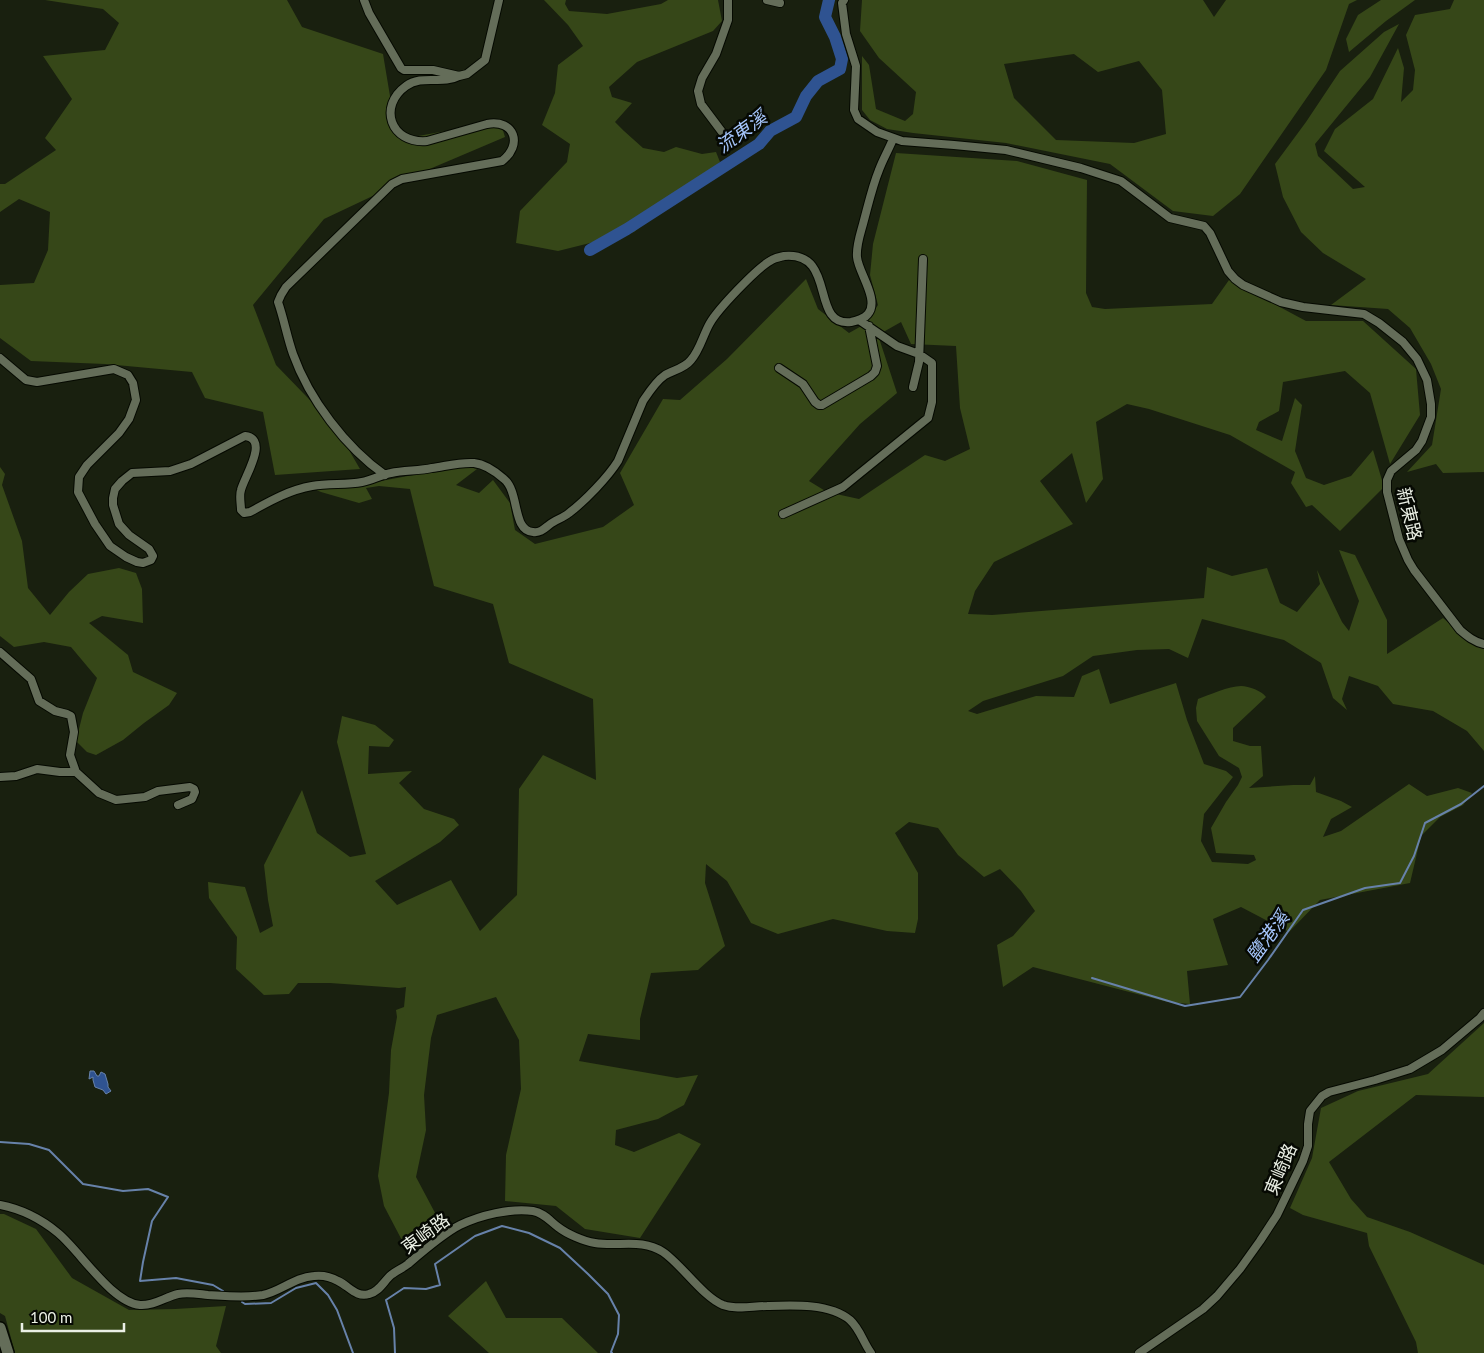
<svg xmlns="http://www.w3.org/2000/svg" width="1484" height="1353" font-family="Lato,'Noto Sans TC',sans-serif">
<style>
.green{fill:#364718;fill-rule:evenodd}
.water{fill:#2f5391;stroke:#6782aa}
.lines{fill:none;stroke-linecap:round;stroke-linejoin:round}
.stream{stroke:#6782aa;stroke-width:2}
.river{stroke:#2f5391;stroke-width:12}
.street-casing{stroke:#050900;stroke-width:10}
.secondary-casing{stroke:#050900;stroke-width:14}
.street{stroke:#646d59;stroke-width:8}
.secondary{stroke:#646d59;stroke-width:11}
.labels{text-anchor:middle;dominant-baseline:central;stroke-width:5;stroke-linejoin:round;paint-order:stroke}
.street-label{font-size:18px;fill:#ebf0e5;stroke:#060903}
.water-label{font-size:19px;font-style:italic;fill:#a5c5fb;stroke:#060903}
</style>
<rect width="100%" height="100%" fill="#19200f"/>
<path class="green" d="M45 0H287L302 27 383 54 391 102 402 139 500 121 505 137 432 168 324 219 253 305 276 365 335 426 360 469 275 475 263 412 205 398 192 372 105 364 31 361 0 338V285L34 283 48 250 50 212 19 199 0 212V184H5L56 150 45 138 72 99 43 56 105 50 119 23 103 9Z
M544 0H566L565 4 569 11 607 14 661 4 668 0H718L722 21 713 31 637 62 609 87 612 97 632 103 615 122 624 131 643 148 664 152 676 147 702 154 716 152 720 162 634 232 558 251 516 243 520 211 567 162 570 144 542 125 555 93 558 65 583 46 568 25Z
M862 0H1203L1214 17 1226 0H1357L1349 4 1326 70 1240 194 1213 216 1173 211 1110 164 1006 143 913 133 887 129 870 120 862 110V56L869 65 876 109 905 121 913 114 916 92 879 58 860 31ZM1074 54 1098 72 1139 61 1162 90 1166 134 1134 143 1056 140 1014 98 1004 64Z
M1381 0H1415L1386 21 1349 52 1346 39 1358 15Z
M1454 0H1484V472L1443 473 1436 464 1407 472 1432 445 1441 389 1431 364 1410 328 1388 309 1331 305 1366 279 1323 253 1301 232 1283 197 1275 164 1306 122 1340 71 1384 32 1399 24 1370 77 1315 144 1318 156 1353 189 1365 187 1324 151 1335 129 1373 99 1398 48 1404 68 1401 102 1413 90 1415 70 1406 35 1415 15 1450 9Z
M896 153 1017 161 1087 180 1086 293 1092 307 1105 309 1212 304 1229 280 1306 321H1363L1416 369 1420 415 1390 464 1370 393 1345 371 1283 382 1279 411 1259 422 1256 430 1282 441 1295 398 1302 405 1295 451 1306 478 1324 485 1351 476 1373 450 1384 487 1340 531 1312 505 1306 507 1291 483 1295 472 1230 435 1149 409 1127 404 1096 422 1103 479 1086 503 1072 453 1040 481 1073 524 994 562 975 591 968 614 992 615 1204 598 1207 567 1232 576 1267 568 1280 603 1297 612 1320 584 1317 570 1342 622 1349 631 1359 601 1339 550 1355 555 1387 620V654L1443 618 1475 645 1484 648V751L1467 731 1433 711 1393 704 1378 686 1349 676 1342 699 1347 710 1333 698 1321 663 1284 640 1202 619 1188 658 1169 649 1137 650 1093 656 1063 676 983 701 968 711 977 714 1036 696 1074 697 1082 676 1099 669 1110 704 1176 683 1187 720 1204 764 1226 771 1233 777 1204 814 1201 841 1212 862 1248 864 1256 860 1254 855 1216 853 1211 828 1226 802 1238 785 1242 777 1239 768 1219 756 1197 721 1196 708 1198 699C1209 695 1229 686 1241 686 1249 686 1262 691 1266 697L1233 728V741L1250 746H1261L1263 776 1249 788 1293 785H1310L1315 776 1316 792 1341 801 1352 807 1331 819 1323 837 1341 831 1409 784 1427 796 1458 788 1472 793 1463 805 1440 817 1421 836 1410 883 1320 900 1289 932 1241 907 1213 919 1228 965 1187 971 1190 1004 1168 1002 1033 967 1003 987 997 945 1013 936 1035 911 1021 891 1000 869 984 877 958 855 938 828 909 822 895 833 918 873V919L915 933 887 931 833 919 778 934 751 923 727 881 706 864 705 883 725 946 698 970 651 973 640 1019V1040L588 1034 579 1061 677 1078 698 1075 684 1105 658 1119 616 1130 615 1145 634 1152 679 1133 701 1144 640 1238 585 1229 556 1206 505 1201 506 1155 521 1089 519 1040 496 997 437 1015 431 1038 424 1095 426 1130 416 1177 442 1226 406 1248 384 1206 378 1176 389 1093 391 1050 397 1017 396 1010 404 1007 406 987 399 988 330 983H298L289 994 264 995 236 969 237 937 209 898 208 882 245 887 260 933 273 926 268 900 264 865 302 790 317 833 350 857 366 854 337 742 342 716 375 725 394 740 389 747 369 746 368 774 412 771 399 783 424 809 454 819 459 825 440 842 375 881 397 905 451 880 480 931 517 895 519 789 543 755 596 780 593 699 509 663 493 604 434 586 410 489 379 486 366 488 372 499 359 503 321 492 314 489 365 484 429 472 469 467 477 469 456 485 479 493 493 480 510 503 515 530 535 544 603 527 634 505 620 473 663 399 680 400 727 359 806 279 818 309 849 333 865 324 878 305 870 275 873 244ZM901 322 911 344 956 346 960 408 970 449 945 461 925 455 859 499 827 492 809 481 860 424 897 393 878 335Z
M0 467 5 474 2 485 22 541 28 588 50 615 69 592 88 574 119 568 136 573 142 589 143 623 102 616 89 623 128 655 133 672 177 693 169 705 144 723 123 740 96 755 87 752 76 741 83 713 97 678 71 647 44 642 14 647 0 636Z
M1484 1023V1097L1416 1095 1329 1162 1351 1199 1367 1217 1410 1232 1484 1265V1353H1418L1416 1342 1369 1246 1367 1233 1303 1215 1290 1208 1312 1158 1321 1108 1358 1091 1428 1074Z
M0 1214H4L36 1229 72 1278 129 1310 175 1309 226 1306 216 1346 221 1353H15L5 1316 0 1313Z
M486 1281 506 1318H562L598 1353H489L448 1316Z"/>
<path class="water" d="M90 1071H94L97 1076H99L101 1072 105 1074 108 1084V1087L111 1091 106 1094 103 1090 95 1087 93 1080V1077L89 1079Z"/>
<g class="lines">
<path class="stream" d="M1092 978 1185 1006 1240 997 1268 960 1303 910 1365 888 1400 883 1414 856 1425 823 1461 804 1484 786
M0 1142 29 1144 49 1150 83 1184 123 1191 148 1189 168 1197 152 1221 143 1262 140 1281 176 1278 213 1285 223 1291
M242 1302 245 1304 271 1303 296 1288 316 1283 328 1295 337 1310 353 1353
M395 1353 394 1328 386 1300 404 1288 426 1289 440 1285 435 1264 475 1236 502 1226 529 1233 560 1248 588 1274 608 1294 619 1315 618 1334 611 1352 612 1353"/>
<path class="river" d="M590 250 627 229 759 144 770 131 796 117 806 96 818 81 840 69 842 59 835 37 825 17 829 0"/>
<defs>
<path id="street" d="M364 0 369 13 401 68 404 70H433L459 76 467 74 485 60 499 0
M728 0V20L716 54 702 78 698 91 701 104 731 144
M767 0 780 3
M844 0 842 3 846 34 856 66 854 110 858 119 877 132 902 141 954 145 1006 150 1081 168 1121 181 1170 218 1204 226 1210 233 1228 271 1235 279 1243 285 1281 302 1303 307 1364 314 1379 323 1403 342 1417 359 1427 380 1431 404V417L1422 441 1416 450 1391 471 1387 480V492L1399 539 1408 560 1414 570 1460 630C1467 636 1474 642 1484 644
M0 358 26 380 37 382 114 369 128 375 133 383 136 400 129 419 119 433 87 465 79 477 78 492 95 524 110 546 126 557 137 562 143 563 151 560 153 556 149 549 129 535 119 524 113 505V498L115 489 122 481 132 473 170 471 191 464 245 436C270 439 244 477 241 490 239 496 241 504 241 510L244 513 250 512C270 501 289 490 312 486 329 483 346 485 362 482 372 480 381 475 391 473 404 470 419 471 432 468 446 466 460 462 474 463 484 464 496 472 504 479 520 492 512 531 533 532 540 533 544 529 549 525 555 520 563 518 569 513 585 501 608 477 618 461L643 401C649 392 656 381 665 375 674 370 685 368 691 360 700 350 703 335 710 323 718 309 756 269 770 261 774 258 780 257 784 256 838 251 809 327 851 322 856 321 865 318 868 314 880 300 858 272 857 257 856 246 860 235 863 224 868 206 872 187 879 170 883 159 889 149 893 139
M779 368 803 384 815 402 819 405H822L871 376 875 372 877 366 869 326
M913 387 919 362 923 259
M385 475C346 448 309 399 293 354 287 337 284 319 278 302L281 295 286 287 392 184 402 179 502 161C523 145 515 119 487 124L427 141C390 144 378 106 406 86 422 74 442 85 459 76
M783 514 843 487 928 418 932 402V363L919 354 897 346 859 320
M0 652 31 679 39 701 55 711 67 714 71 716 74 732 70 755 76 772
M0 777 16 776 37 769 60 772H76L99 793 116 800 145 797 158 791 190 787 194 789 195 792 192 799 178 805
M0 1205C21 1209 41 1219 58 1233 80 1251 111 1302 140 1305 154 1306 165 1297 178 1294 188 1292 198 1294 208 1295 226 1296 245 1298 263 1295 281 1291 295 1277 314 1276 322 1275 331 1277 338 1281 349 1286 356 1298 369 1294 379 1292 384 1281 391 1275 396 1271 403 1268 408 1264 422 1252 444 1233 460 1225 481 1215 510 1208 533 1211 544 1213 550 1221 558 1227 567 1234 583 1241 595 1243 618 1247 642 1238 663 1252 682 1265 703 1297 723 1305 737 1310 752 1306 767 1306 792 1305 830 1303 850 1320 860 1329 863 1342 871 1353
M1139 1353 1203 1309 1217 1296 1240 1269 1260 1241 1277 1215 1303 1161 1308 1146V1124L1310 1111 1322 1096 1329 1092 1375 1080 1410 1069 1442 1050 1480 1018 1484 1013"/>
<path id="secondary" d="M0 1328 8 1353"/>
</defs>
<use href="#street" class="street-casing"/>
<use href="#secondary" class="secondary-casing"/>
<use href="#street" class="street"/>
<use href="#secondary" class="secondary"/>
</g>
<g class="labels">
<g class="street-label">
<text transform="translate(1410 514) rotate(77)">新東路</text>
<text transform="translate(1280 1169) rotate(-67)">東崎路</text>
<text transform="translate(425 1233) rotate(-36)">東崎路</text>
</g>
<g class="water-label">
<text transform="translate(741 131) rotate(-36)">流東溪</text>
<text transform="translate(1267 936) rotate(-54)">鹽港溪</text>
</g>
</g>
<path d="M22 1323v8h102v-8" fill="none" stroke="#ebf0e5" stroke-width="2.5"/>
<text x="30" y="1323" font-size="15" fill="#ebf0e5" stroke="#060903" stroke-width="4" paint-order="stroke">100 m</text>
</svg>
